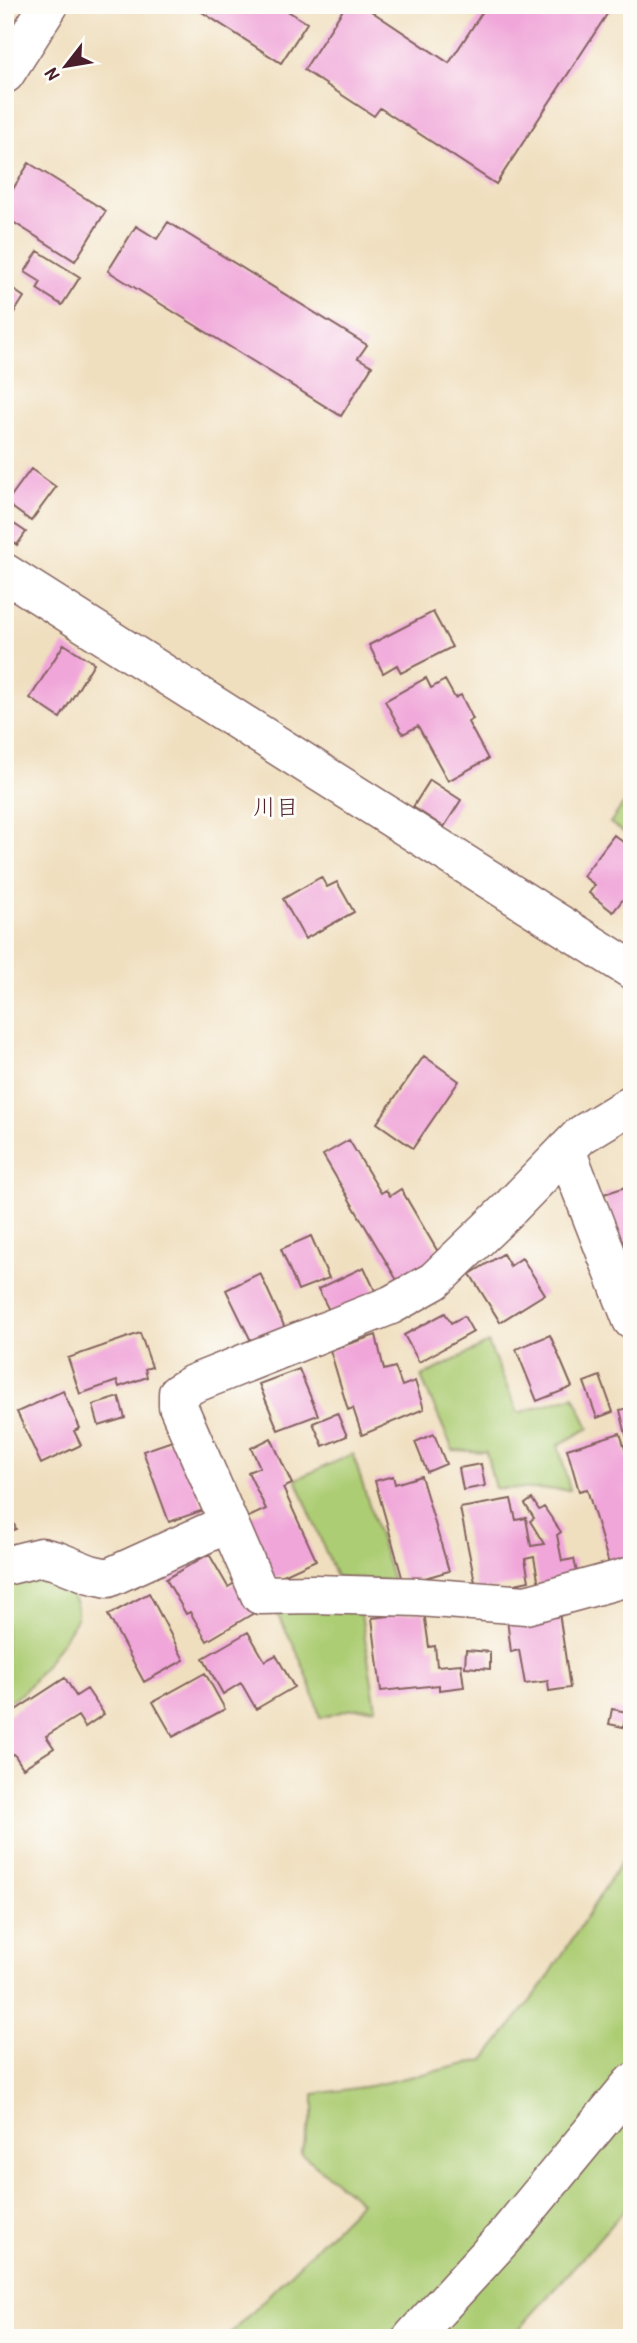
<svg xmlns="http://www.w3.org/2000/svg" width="637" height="2343" font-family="'Patrick Hand','Klee One',sans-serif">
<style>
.green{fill:#adcd74;stroke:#7c7650;stroke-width:2}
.building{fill:#f0a6d9}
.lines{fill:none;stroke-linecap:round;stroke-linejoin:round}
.minor-casing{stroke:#84625f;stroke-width:41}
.major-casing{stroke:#84625f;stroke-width:41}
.minor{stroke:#fff;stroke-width:38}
.major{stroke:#fff;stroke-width:38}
.labels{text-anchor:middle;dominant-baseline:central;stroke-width:6;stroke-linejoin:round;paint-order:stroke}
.quarter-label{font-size:23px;fill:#4a1f2b;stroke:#fdfcf7}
</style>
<rect width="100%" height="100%" fill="#fdfcf7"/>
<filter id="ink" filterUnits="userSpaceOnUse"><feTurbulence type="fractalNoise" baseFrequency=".0143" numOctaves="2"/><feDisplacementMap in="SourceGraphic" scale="14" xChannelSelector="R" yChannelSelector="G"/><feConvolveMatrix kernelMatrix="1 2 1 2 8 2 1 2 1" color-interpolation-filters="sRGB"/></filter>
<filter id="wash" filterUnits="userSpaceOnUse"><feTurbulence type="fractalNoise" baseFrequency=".00686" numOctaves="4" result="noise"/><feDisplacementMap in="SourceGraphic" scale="28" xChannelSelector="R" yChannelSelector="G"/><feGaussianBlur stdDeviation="1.57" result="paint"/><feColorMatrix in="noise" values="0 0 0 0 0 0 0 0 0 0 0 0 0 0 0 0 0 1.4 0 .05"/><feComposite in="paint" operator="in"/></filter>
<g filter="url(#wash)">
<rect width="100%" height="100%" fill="#f0dfbf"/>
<path class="green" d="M632 792V838L610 823Z
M488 1343 518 1413 574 1396 589 1428 558 1445 570 1490 495 1488 486 1452 453 1450 421 1377Z
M353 1454 393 1581 336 1577 296 1479Z
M43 1579C59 1583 79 1594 77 1615 76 1625 33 1682 24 1691 19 1696 11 1699 5 1703V1585Z
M273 1607 360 1608 376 1708 351 1709 320 1718C309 1674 296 1647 273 1607Z
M632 1845V2201L511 2338H226L361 2202 301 2153 314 2110V2094L370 2086 484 2060 543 1985Z"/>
<g id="blocks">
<path class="building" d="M191 5H284L283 8 307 23 281 63Z
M346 5H362L449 63 487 5H613L496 184 380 108 374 116 304 70Z
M29 163 106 211 75 261 5 217V202Z
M168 222 367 345 358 358 372 366 341 416 108 271 136 226 157 239Z
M38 251 80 277 62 305 37 289 41 282 25 272Z
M5 284 24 297 5 327Z
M31 469 56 487 31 521 6 503Z
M5 518 26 532 17 545 5 536Z
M433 612 452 647 401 673 397 665 383 673 369 645Z
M64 644 94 663 60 718 30 698Z
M426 678 431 688 445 680 455 698 461 695 473 719 468 722 488 759 448 781 418 726 403 734 385 701Z
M430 780 461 800 444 827 413 807Z
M614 835 632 849V903L624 898 613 912 589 893 595 885 583 876Z
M321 877 327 887 337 882 354 912 305 939 283 899Z
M424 1056 459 1081 413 1148 377 1123Z
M349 1140 381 1193 386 1190 390 1196 401 1189 441 1257 398 1282 323 1155Z
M632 1185V1275L628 1276 604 1194Z
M311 1236 329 1278 298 1290 281 1249Z
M503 1254 510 1266 522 1258 545 1294 500 1322 470 1274Z
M364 1267 377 1295 332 1316 318 1289Z
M260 1273 286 1330 253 1345 226 1290Z
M445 1313 451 1323 464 1316 473 1332 419 1362 404 1335Z
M140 1333 152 1367 145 1369 147 1377 119 1387 117 1381 80 1394 68 1358Z
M376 1335 384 1370 395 1367 402 1386 415 1381 424 1409 362 1435 353 1408 348 1410 330 1350Z
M550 1335 572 1387 537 1401 516 1349Z
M299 1369 318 1415 278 1430 259 1384Z
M600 1376 613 1412 597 1418 584 1382Z
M63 1391 80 1428 74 1431 81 1445 41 1464 17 1412Z
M119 1397 125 1418 99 1426 93 1405Z
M632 1407V1434L626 1435 620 1410Z
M337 1413 347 1436 323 1446 313 1423Z
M620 1433 632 1471V1557L609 1564 587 1489 579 1491 567 1449Z
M434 1434 446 1464 427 1472 415 1442Z
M271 1438 292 1484 283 1488 316 1560 268 1582 240 1521 266 1509 248 1472 260 1467 251 1448Z
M178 1439 204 1510 169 1522 143 1451Z
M481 1464 485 1486 463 1490 459 1468Z
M393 1476 395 1484 421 1476 449 1571 404 1584 375 1481Z
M511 1499 516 1520 526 1518 531 1546 544 1544 530 1521 534 1518 525 1504 532 1499 539 1510 544 1507 561 1532 557 1535 562 1561 574 1559 578 1577 539 1585 534 1557 525 1559 529 1581 477 1592 460 1508Z
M5 1503 16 1529 5 1533Z
M209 1554 228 1587 235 1583 254 1613 207 1641 190 1612 186 1614 166 1579Z
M149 1593 184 1660 144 1682 108 1615Z
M424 1612 429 1647 435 1646 437 1666 461 1664 464 1687 439 1690V1685L381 1691 372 1618Z
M559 1612 570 1688 549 1691 548 1681 525 1684 519 1650 511 1652 507 1619Z
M248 1632 265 1661 276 1655 294 1687 256 1709 241 1683 223 1694 203 1658Z
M466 1650 490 1652V1669L465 1667Z
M205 1673 225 1709 173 1737 153 1702Z
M65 1678 76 1696 87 1689 104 1714 85 1727 78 1716 46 1736 54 1748 23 1768 14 1754 9 1756 5 1750V1717Z
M612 1709 627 1712 623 1727 609 1724Z"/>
</g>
</g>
<g filter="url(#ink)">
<use href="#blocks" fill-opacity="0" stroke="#84625f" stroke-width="2"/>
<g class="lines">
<defs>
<path id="minor" d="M5 573 632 970
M632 1104 581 1135 510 1208 434 1281 391 1305 193 1384 178 1393V1406L260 1595 314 1594 419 1597 526 1605 632 1576
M566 1150 632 1320
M5 1566 41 1557 57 1561 90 1574 108 1578 229 1523
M412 2338 508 2233 632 2083"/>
<path id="major" d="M5 74 49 5"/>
</defs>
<use href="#minor" class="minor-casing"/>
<use href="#major" class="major-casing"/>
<use href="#minor" class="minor"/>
<use href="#major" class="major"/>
</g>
</g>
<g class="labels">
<g class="quarter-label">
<text x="276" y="806">川目</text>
</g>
</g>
<rect width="637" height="2343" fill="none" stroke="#fdfcf7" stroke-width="28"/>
<g transform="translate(66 66) rotate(239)" stroke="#fdfcf7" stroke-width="5" paint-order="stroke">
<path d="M0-5L12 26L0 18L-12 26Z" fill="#4a1f2b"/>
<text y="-10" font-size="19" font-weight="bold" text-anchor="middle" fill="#4a1f2b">N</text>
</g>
</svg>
